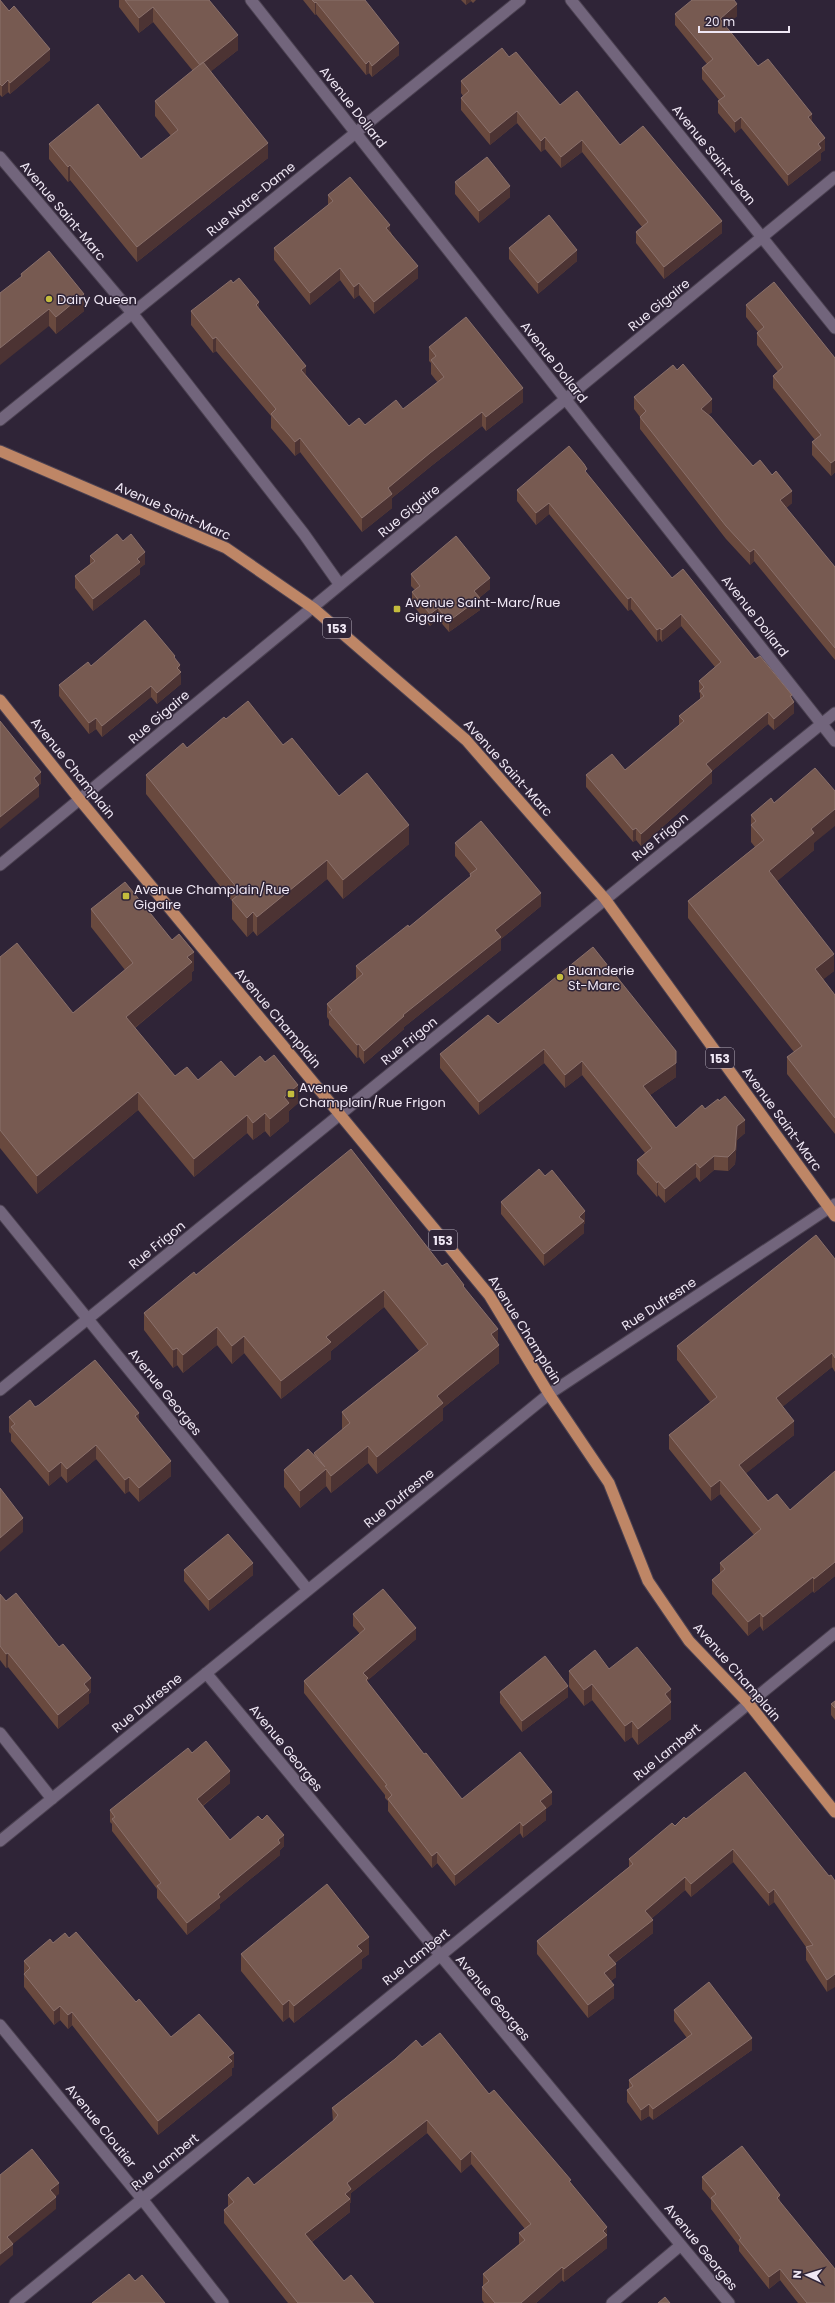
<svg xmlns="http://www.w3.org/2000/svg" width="835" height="2303" font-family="Poppins,sans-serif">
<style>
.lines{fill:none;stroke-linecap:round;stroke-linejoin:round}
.minor-casing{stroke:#4b4151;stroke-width:13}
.primary-casing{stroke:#4b4151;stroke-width:13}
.minor{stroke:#72657c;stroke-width:11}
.primary{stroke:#be8666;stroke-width:11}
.wall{fill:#69493e}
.shaded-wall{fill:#4c3333}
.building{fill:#775a51;stroke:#8a706b}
.poi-dot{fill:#c4bc3d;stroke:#2f2437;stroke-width:1.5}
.labels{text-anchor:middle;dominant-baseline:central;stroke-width:3;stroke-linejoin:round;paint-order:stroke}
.shield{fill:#2f2437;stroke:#b5acbb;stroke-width:1}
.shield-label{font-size:12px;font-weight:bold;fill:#efe7f4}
.street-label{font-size:13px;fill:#efe7f4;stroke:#2f2437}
.poi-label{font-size:13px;fill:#efe7f4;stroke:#2f2437;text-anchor:start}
</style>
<rect width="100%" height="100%" fill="#2f2437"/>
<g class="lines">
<defs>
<path id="minor" d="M251 0 835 741
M571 0 835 328
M0 157 132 313 304 534 340 585
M0 420 520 0
M0 865 835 177
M0 1211 308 1590
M0 1390 835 713
M206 1673 729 2303
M0 1733 52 1799
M0 1841 549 1394 835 1204
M0 2025 142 2199 223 2303
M15 2303 835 1633
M612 2303 681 2245"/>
<path id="primary" d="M0 451 226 548 313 608 466 740 605 899 835 1216
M0 700 80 800 489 1295 549 1394 609 1483 648 1581 689 1641 749 1704 835 1812"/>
</defs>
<use href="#minor" class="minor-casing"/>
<use href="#primary" class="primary-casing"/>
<use href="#minor" class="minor"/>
<use href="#primary" class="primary"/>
</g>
<path class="wall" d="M0 0 50 60 10 94 8 92 2 97 0 95Z
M119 0H209L238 50 211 71 268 158 137 262 70 180 68 182 49 159V144L141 159 171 136 155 116V101L193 71 153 22 139 33 119 7Z
M303 0H365L399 55 372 77 369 73 366 75 316 14 315 15Z
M461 0H476L473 3 471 1 466 5Z
M675 14 737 16 725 26 758 66 812 121 825 150 821 153V160L788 186 741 128 735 133 718 113V101L719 100 702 79V68L707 64 675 25Z
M509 57 560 105 620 145 722 233 664 279 636 243V232L642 227 582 152 561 168 545 149 541 152 517 123 490 145 461 110V98L463 96 461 93V81Z
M455 182 510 197 479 223 455 194Z
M328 195 390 231 418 278 374 314 359 295 354 299 340 280 310 305 274 260V248L328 205Z
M509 248 577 261 538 294 509 259Z
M21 274 84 311 56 334 49 326 21 277Z
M233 283 259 309 306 375 349 426 365 425 403 409 438 383 431 374V363L429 361V347L523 402 486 431 482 426 430 467 392 498V508L362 532 300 452 295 456 271 428V416L216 351 213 353 191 325V311Z
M746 305 835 358V472L831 476 812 455V442L815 440 773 388V376L778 372 757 345V333L758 332 746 317Z
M634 397 712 412 708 415 753 466 792 503 786 508 835 567V660L754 561 750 565 726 539 640 429V417L634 409Z
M587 474 672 578 755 659 792 698 794 713 774 730 768 724 712 771V783L641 846 636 840 633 842 586 787V775L625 770 679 725V716L700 699V693L699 692V681L715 667 681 626 662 642 660 639 657 642 631 609 628 611 549 514 536 525 517 501V490Z
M123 541 145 564 140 568V574L93 611 75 588V576L90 564V556Z
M411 574 490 589 479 598 480 610 449 632 438 619 430 626 412 604V592L415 590 411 586Z
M175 659 180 672 181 684 157 704 151 697 102 737 96 729 89 734 59 696V685L91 666Z
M226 719 283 745 339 796 409 844 343 899 327 879 257 936 253 931 247 937 232 919V901L146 794V775L187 748Z
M774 803 814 843V850L777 881 834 971 823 979 835 995V1134L787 1074V1057L794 1052 688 918V901L755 847 751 842V815Z
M455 843 541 906 501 939V950L404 1027V1029L364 1064 359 1057 357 1058 329 1025V1020L327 1017V1004L356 979V966L409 927 470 877V874L455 856Z
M91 909 194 970 192 972V980L135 1028 175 1076 198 1080 235 1077 298 1103 289 1111V1121L270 1137 265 1131 253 1140 247 1133 194 1177 138 1110 37 1194 0 1148V957L73 1013 125 970 91 927Z
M498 1024 676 1065V1077L650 1095 676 1128 705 1109 745 1133 737 1140 735 1164 728 1171 714 1170 700 1182 696 1177 665 1203 658 1195 657 1197 637 1174V1160L645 1153 582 1075 565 1088 544 1063 479 1115 440 1068V1054Z
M501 1202 585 1223 584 1224V1233L544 1266 501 1214Z
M835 1259V1372L832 1367 782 1407 794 1435 746 1473 768 1501 790 1510 835 1471V1576L814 1593 813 1591 763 1631 760 1626 748 1636 712 1594V1580L720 1574V1563L754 1535 720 1494 711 1501 669 1449V1435L710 1402 677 1360V1346Z
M442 1266 464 1288 498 1343 499 1363 443 1408V1420L377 1474 368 1463 331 1493 326 1486 300 1508 284 1487V1470L314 1456V1453L342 1430V1412L419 1351 384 1307 331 1351V1359L281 1399 244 1353 232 1364 217 1345 183 1373 177 1365 173 1368 144 1330V1313L196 1275Z
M35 1407 139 1421 171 1476 139 1502 129 1491 125 1494 96 1459 67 1483 61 1476 49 1486 11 1441V1434L9 1432V1417Z
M184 1570 253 1575 209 1611 184 1581Z
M0 1594 6 1601 91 1692 89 1694V1703L58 1729 8 1667 6 1668 0 1660Z
M353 1614 416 1639 368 1680V1683L424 1754 462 1799 552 1804 546 1809V1820L523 1838 520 1833 455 1886 437 1863 432 1868 388 1811V1801L385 1798V1795L304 1693V1681L360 1634 353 1626Z
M609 1669 671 1702V1719L638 1745 632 1737 625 1742 592 1700 584 1706 569 1687V1671Z
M500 1692 568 1697 522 1732 500 1703Z
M835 1701V1720L831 1715V1704Z
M192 1753 230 1783 203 1806 230 1840 284 1846 280 1850V1855L220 1904V1908L187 1935 157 1898V1889L112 1831V1824L110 1822V1810Z
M686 1819 829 1876 827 1992 806 1960V1947L774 1902 769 1906 733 1862 691 1897 685 1890 651 1919 653 1933 615 1963 616 1977 611 1981 614 1998 588 2018 537 1954V1941L629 1867V1859L675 1826Z
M69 1938 171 2037 234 2067 232 2068V2075L158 2135 72 2025 68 2029 60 2020 54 2025 24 1987V1961L53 1943Z
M241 1954H369L362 1959V1968L294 2023 289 2017 283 2022 241 1971Z
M674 2010 752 2050 653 2120 649 2116 641 2121 627 2102V2090L629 2089V2080L687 2038 674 2021Z
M422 2047 489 2094 571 2183 607 2240V2248L564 2282 562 2280 536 2303H484L482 2300V2287L483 2286V2274L519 2244V2233L525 2229 471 2164 461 2173 427 2133 351 2193V2202L350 2203V2212L312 2242 344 2281 374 2303H288L224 2223V2210L228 2207V2195L254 2185 333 2122 332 2108Z
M702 2177 780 2202 835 2303H798L780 2280 769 2289 739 2251V2246L711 2209V2200L702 2189Z"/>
<path class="shaded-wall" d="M466 0H471V1L466 5Z
M316 2V14L315 15V3Z
M737 4V16L720 31V19Z
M153 7V22L139 33V18Z
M238 35V50L200 80V66Z
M399 43V55L372 77V66Z
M50 49V60L10 94V83Z
M369 61V73L366 75V64Z
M8 80V92L2 97V86Z
M517 111V123L490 145V133Z
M812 114V126L808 117Z
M741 117V128L735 133V122Z
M545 137V149L541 152V141Z
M825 138V150L821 153V160L788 186V175L818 144Z
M582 140V152L561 168V157Z
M268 143V158L137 262V247Z
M70 165V180L68 182V167Z
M510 186V197L479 223V211Z
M722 221V233L664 279V267Z
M390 225V237L386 228Z
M577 250V261L538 294V283Z
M418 266V278L374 314V302Z
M340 268V280L310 305V293Z
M359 283V295L354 299V287Z
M84 294V311L56 334V317Z
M259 302V316L256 305Z
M49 309V326L0 365V348Z
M216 337V351L213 353V339Z
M306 366V380L301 370Z
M523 388V402L486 431V417Z
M712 399V412L701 422V409Z
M482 412V426L430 467 392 498V508L362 532V518L388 488 430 453Z
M300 438V452L295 456V442Z
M835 460V472L831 476V463Z
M792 491V503L780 513V500Z
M549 503V514L536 525V513Z
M754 549V561L750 565V552Z
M145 552V564L140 568V574L93 611V599L137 559Z
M490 578V589L474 602V591Z
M631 597V609L628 611V599Z
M480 598V610L449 632V621Z
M438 608V619L430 626V614Z
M681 614V626L662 642V630Z
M660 628V639L657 642V630Z
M180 665 181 684 157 704V693L177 668Z
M151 686V697L102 737V726Z
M792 695V704L794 702V713L774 730V719L790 696Z
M768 712V724L706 776V764Z
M96 718V729L89 734V723Z
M712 771V783L641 846V834Z
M41 772V784L39 785V797L0 829V817L34 778Z
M835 809V826L814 843V850L769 888V871L811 829Z
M409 825V844L343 899V880Z
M636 828V840L633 842V830Z
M327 860V879L257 936V917Z
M541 893V906L501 939V950L404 1027V1029L364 1064V1051L495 930Z
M253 912V931L247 937V918Z
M194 952V970L192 972V980L126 1035V1017L187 957Z
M834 954V971L815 986V969Z
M359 1044V1057L357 1058V1045Z
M544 1049V1063L479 1115V1102Z
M676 1051V1077L643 1100V1086Z
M582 1061V1075L565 1088V1075Z
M298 1085V1103L289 1111V1121L270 1137V1119L284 1097Z
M138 1092V1110L37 1194V1176Z
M265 1113V1131L253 1140V1123Z
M247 1115V1133L194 1177V1159Z
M745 1120V1133L737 1140 735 1164 728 1171V1157L737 1126Z
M714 1156V1170L700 1182V1168Z
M696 1163V1177L665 1203V1189Z
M658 1181V1195L657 1197V1183Z
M585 1211V1223L584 1224V1233L544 1266V1254L579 1217Z
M384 1290V1307L331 1351V1359L281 1399V1381L326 1337Z
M217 1327V1345L183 1373V1355Z
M498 1329V1346L491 1334Z
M244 1336V1353L232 1364V1346Z
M499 1345V1363L443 1408V1420L377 1474V1457L437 1396Z
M177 1348V1365L173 1368V1350Z
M832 1353V1367L776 1412V1398Z
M139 1413V1427L135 1416Z
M794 1421V1435L739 1479V1465Z
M96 1445V1459L67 1483V1469Z
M368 1446V1463L331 1493V1476Z
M171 1461V1476L139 1502V1488Z
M61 1462V1476L49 1486V1472Z
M326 1469V1486L300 1508V1491Z
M129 1477V1491L125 1494V1480Z
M720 1480V1494L711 1501V1487Z
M23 1518V1532L0 1552V1538Z
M835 1562V1576L814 1593V1579Z
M253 1563V1575L209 1611V1600Z
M813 1577V1591L763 1631V1617Z
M760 1613V1626L748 1636V1622Z
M416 1628V1639L368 1680V1690L363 1673Z
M8 1653V1667L6 1668V1654Z
M91 1678V1692L89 1694V1703L58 1729V1715L84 1684Z
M592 1684V1700L584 1706V1690Z
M568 1686V1697L522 1732V1721Z
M671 1689V1719L638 1745V1729L665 1694Z
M632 1721V1737L625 1742V1726Z
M230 1771V1783L197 1810V1799Z
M552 1792V1804L546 1809V1820L523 1838V1826L540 1801Z
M520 1822V1833L455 1886V1875Z
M284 1835V1846L280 1850V1855L220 1904V1908L187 1935V1923Z
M733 1849V1862L691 1897V1884Z
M437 1852V1863L432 1868V1856Z
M685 1877V1890L645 1924V1911Z
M774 1889V1902L769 1906V1893Z
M653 1920V1933L608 1968V1955Z
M369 1937V1954L362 1959V1968L294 2023V2006L357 1946Z
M616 1964V1977L604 1986V1973Z
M835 1974V1987L827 1992V1980Z
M614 1985V1998L588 2018V2005Z
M289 2000V2017L283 2022V2005Z
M60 2006V2020L54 2025V2011Z
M72 2012V2025L68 2029V2015Z
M752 2038V2050L653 2120V2109Z
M234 2053V2067L232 2068V2075L158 2135V2121L228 2057Z
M649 2104V2116L641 2121V2110Z
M427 2120V2133L351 2193V2202L350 2203V2212L305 2247V2234L345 2194 347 2183Z
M471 2151V2164L461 2173V2160Z
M59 2183V2194L50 2201V2190Z
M780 2195V2207L777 2198Z
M56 2197V2209L13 2244V2255L0 2266V2254L7 2237Z
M607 2227V2248L564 2282V2269Z
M562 2267V2280L536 2303H521Z
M780 2269V2280L769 2289V2277Z"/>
<path class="building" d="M0 0 9 11 14 6 50 49 10 83 8 80 2 86 0 84Z
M125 0H209L238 35 200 65 153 7 139 18Z
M312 0H365L399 43 372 66 369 61 366 64 316 2 315 3Z
M692 0H734L737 4 720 19 758 66 768 59 812 114 808 117 825 138 818 144 821 148 788 175 741 117 735 122 718 101 725 96 702 68 713 59 675 14Z
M502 48 509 57 516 52 560 105 577 91 620 145 643 126 722 221 664 267 636 232 648 222 582 140 561 157 545 137 541 141 517 111 490 133 461 98 469 91 461 81Z
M203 62 268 143 137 247 70 165 68 167 49 144 98 104 141 159 178 130 155 101Z
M487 157 510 186 479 211 455 182Z
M350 177 390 225 386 228 418 266 374 302 359 283 354 287 340 268 310 293 274 248 333 201 328 195Z
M549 215 577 250 538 283 509 248Z
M49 251 84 294 56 317 49 309 0 348V293L22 276 21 274Z
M239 278 259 302 256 305 306 366 301 370 349 426 359 418 365 425 396 400 403 409 444 377 431 360 436 356 429 347 466 317 523 388 486 417 482 412 430 453 388 488 392 494 362 518 300 438 295 442 271 414 276 409 216 337 213 339 191 311 231 280 233 283Z
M774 282 835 358V460L831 463 812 442 821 435 773 376 783 367 757 333 764 327 746 305Z
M683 364 712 399 701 409 711 417 753 466 760 460 772 475 776 471 792 491 780 500 835 567V648L754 549 750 552 726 526 640 417 646 411 634 397 673 365 677 370Z
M569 446 584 464 587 469 585 471 672 578 683 569 755 659 760 656 792 695 790 696 794 702 774 719 768 712 706 764 712 771 641 834 636 828 633 830 586 775 612 754 625 770 684 721 679 716 704 696 700 691 704 687 699 681 721 662 681 614 662 630 660 628 657 630 631 597 628 599 549 503 536 513 517 490Z
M117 534 123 541 131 534 145 552 137 559 140 562 93 599 75 576 95 561 90 556Z
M456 536 490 578 474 591 480 598 449 621 438 608 430 614 412 592 420 586 411 574Z
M145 620 175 656 174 657 180 665 177 668 181 672 157 693 151 686 102 726 96 718 89 723 59 685 88 662 91 666Z
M248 701 283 745 292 738 339 796 367 773 409 825 343 880 327 860 257 917 253 912 247 918 232 900 238 895 235 890 237 888 146 775 183 743 187 748 224 717 226 719Z
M0 721 41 772 34 778 39 785 0 817Z
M815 768 835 791V809L811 829 814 833 769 871 834 954 815 969 835 995V1118L787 1057 802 1046 688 901 764 840 751 825 756 821 751 815 771 798 774 803Z
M481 821 541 893 495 930 501 937 403 1015 404 1016 364 1051 359 1044 357 1045 329 1012 332 1010 327 1004 363 974 356 966 408 925 409 927 471 876 470 874 477 869 455 843Z
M125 882 172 940 179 934 194 952 187 957 192 962 126 1017 175 1076 187 1067 198 1080 221 1061 235 1077 260 1056 265 1062 274 1055 298 1085 284 1097 289 1103 270 1119 265 1113 253 1123 247 1115 194 1159 138 1092 37 1176 0 1130V957L17 943 73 1013 133 963 91 909Z
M593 947 676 1051V1063L643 1086 676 1128 702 1105 705 1109 718 1099 719 1101 725 1096 745 1120 737 1126 735 1150 728 1157 714 1156 700 1168 696 1163 665 1189 658 1181 657 1183 637 1160 652 1148 582 1061 565 1075 544 1049 479 1102 440 1054 488 1015 498 1024Z
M351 1149 442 1266 447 1263 464 1285 463 1286 498 1329 491 1334 499 1345 437 1396 443 1403 377 1457 368 1446 331 1476 326 1469 300 1491 284 1470 308 1449 325 1467 314 1453 350 1423 342 1412 428 1344 384 1290 326 1337 331 1342 281 1381 244 1336 232 1346 217 1327 183 1355 177 1348 173 1350 144 1313 194 1272 196 1275Z
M539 1169 545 1176 552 1170 585 1211 579 1217 584 1221 544 1254 501 1202Z
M816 1235 835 1259V1358L832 1353 776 1398 794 1421 739 1465 768 1501 777 1494 790 1510 835 1471V1562L814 1579 813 1577 763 1617 760 1613 748 1622 712 1580 725 1569 720 1563 761 1529 720 1480 711 1487 669 1435 717 1397 677 1346Z
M95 1360 139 1413 135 1416 171 1461 139 1488 129 1477 125 1480 96 1445 67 1469 61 1462 49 1472 11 1427 15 1424 9 1417 30 1400 35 1407 39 1405Z
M0 1488 23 1518 0 1538Z
M228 1534 253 1563 209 1600 184 1570Z
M383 1589 416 1628 363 1673 368 1678 366 1680 424 1754 426 1753 462 1799 520 1752 552 1792 540 1801 546 1808 523 1826 520 1822 455 1875 437 1852 432 1856 388 1799 392 1795 385 1786 387 1785 304 1681 365 1629 353 1614Z
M16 1593 59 1647 63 1644 91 1678 84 1684 89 1690 58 1715 8 1653 6 1654 0 1646V1594L6 1601Z
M637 1647 671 1689 665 1694 671 1702 638 1729 632 1721 625 1726 592 1684 584 1690 569 1671 595 1650 609 1669Z
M545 1656 568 1686 522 1721 500 1692Z
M835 1701V1708L831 1704Z
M206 1741 230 1771 197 1799 230 1840 258 1816 262 1820 267 1815 284 1835 278 1840 280 1843 218 1894 220 1897 187 1923 157 1886 161 1883 112 1819 115 1817 110 1810 188 1748 192 1753Z
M745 1772 829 1876 831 1875 835 1881V1974L827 1980 806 1947 813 1945 774 1889 769 1893 733 1849 691 1884 685 1877 645 1911 653 1920 608 1955 616 1964 604 1973 614 1985 588 2005 537 1941 633 1864 629 1859 672 1823 675 1826 684 1817 686 1819Z
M327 1884 369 1937 357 1946 362 1951 294 2006 289 2000 283 2005 241 1954Z
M76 1932 136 2002 139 1999 171 2037 199 2014 234 2053 228 2057 232 2061 158 2121 72 2012 68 2015 60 2006 54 2011 24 1974 30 1968 24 1961 50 1939 53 1943 65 1933 69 1938Z
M709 1982 752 2038 653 2109 649 2104 641 2110 627 2090 633 2086 629 2080 692 2034 674 2010Z
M440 2033 489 2094 494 2090 571 2180 569 2181 607 2227 603 2231 607 2235 564 2269 562 2267 521 2303H495L482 2287 489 2281 483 2274 525 2240 519 2233 531 2224 471 2151 461 2160 427 2120 347 2183 351 2189 345 2194 350 2199 305 2234 344 2281 351 2275 374 2303H298L224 2210 234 2202 228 2195 248 2177 254 2185 334 2120 338 2115 332 2108 395 2059 416 2040 422 2047Z
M742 2146 780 2195 777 2198 835 2269V2303H807L780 2269 769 2277 739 2240 741 2238 711 2198 716 2194 702 2177Z
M32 2149 59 2183 50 2190 56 2197 7 2237 13 2244 0 2254V2175Z
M129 2274 135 2281 142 2275 165 2303H92Z
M665 2297 670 2303H658Z"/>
<g class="poi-dot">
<circle cx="49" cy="299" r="4"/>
<rect x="393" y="605" width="8" height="8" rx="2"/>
<rect x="122" y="892" width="8" height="8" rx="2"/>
<circle cx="560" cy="977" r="4"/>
<rect x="287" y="1090" width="8" height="8" rx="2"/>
</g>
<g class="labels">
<g class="shield">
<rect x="323" y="618" width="28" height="20" rx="3"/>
<rect x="706" y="1048" width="28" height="20" rx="3"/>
<rect x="429" y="1230" width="28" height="20" rx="3"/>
</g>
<g class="shield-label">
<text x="337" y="628">153</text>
<text x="720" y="1058">153</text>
<text x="443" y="1240">153</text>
</g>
<g class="street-label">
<text transform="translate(353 107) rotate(52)">Avenue Dollard</text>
<text transform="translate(714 155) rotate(51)">Avenue Saint-Jean</text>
<text transform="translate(251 199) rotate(-39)">Rue Notre-Dame</text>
<text transform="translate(63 211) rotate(50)">Avenue Saint-Marc</text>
<text transform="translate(659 305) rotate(-39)">Rue Gigaire</text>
<text transform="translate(554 362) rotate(52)">Avenue Dollard</text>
<text transform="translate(173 511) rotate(24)">Avenue Saint-Marc</text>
<text transform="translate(409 511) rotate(-39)">Rue Gigaire</text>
<text transform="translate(755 616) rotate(52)">Avenue Dollard</text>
<text transform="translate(159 717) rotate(-40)">Rue Gigaire</text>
<text transform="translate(73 768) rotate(51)">Avenue Champlain</text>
<text transform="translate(508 768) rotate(48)">Avenue Saint-Marc</text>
<text transform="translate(660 837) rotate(-39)">Rue Frigon</text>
<text transform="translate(278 1018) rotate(50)">Avenue Champlain</text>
<text transform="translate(409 1041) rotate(-39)">Rue Frigon</text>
<text transform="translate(782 1119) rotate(54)">Avenue Saint-Marc</text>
<text transform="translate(157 1245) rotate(-39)">Rue Frigon</text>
<text transform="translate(659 1304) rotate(-33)">Rue Dufresne</text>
<text transform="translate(525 1330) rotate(58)">Avenue Champlain</text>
<text transform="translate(165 1392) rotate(51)">Avenue Georges</text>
<text transform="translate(399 1498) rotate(-39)">Rue Dufresne</text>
<text transform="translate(737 1672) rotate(49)">Avenue Champlain</text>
<text transform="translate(147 1703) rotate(-39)">Rue Dufresne</text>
<text transform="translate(286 1748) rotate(51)">Avenue Georges</text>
<text transform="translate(667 1752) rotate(-39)">Rue Lambert</text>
<text transform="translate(416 1957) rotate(-39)">Rue Lambert</text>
<text transform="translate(493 1998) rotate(50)">Avenue Georges</text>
<text transform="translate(101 2126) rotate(51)">Avenue Cloutier</text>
<text transform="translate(165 2162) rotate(-39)">Rue Lambert</text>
<text transform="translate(701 2247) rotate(51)">Avenue Georges</text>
</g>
<g class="poi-label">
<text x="57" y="299">Dairy Queen</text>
<text x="405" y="602">Avenue Saint-Marc/Rue<tspan x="405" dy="15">Gigaire</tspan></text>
<text x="134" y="889">Avenue Champlain/Rue<tspan x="134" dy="15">Gigaire</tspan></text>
<text x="568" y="970">Buanderie<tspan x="568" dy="15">St-Marc</tspan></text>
<text x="299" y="1087">Avenue<tspan x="299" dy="15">Champlain/Rue Frigon</tspan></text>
</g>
</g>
<g transform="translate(807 2275) rotate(274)" stroke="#2f2437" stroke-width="3" paint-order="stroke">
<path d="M0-3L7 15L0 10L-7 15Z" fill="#efe7f4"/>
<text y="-6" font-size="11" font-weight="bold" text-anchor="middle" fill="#efe7f4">N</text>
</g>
<path d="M699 26v6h90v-6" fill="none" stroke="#efe7f4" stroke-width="2"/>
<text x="705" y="26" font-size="12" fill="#efe7f4" stroke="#2f2437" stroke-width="3" paint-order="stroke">20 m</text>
</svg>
